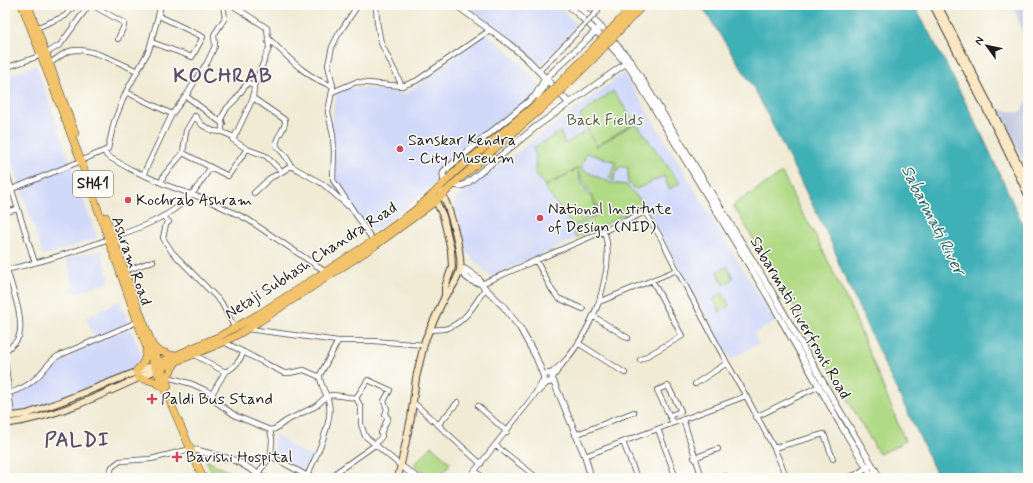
<svg xmlns="http://www.w3.org/2000/svg" width="1033" height="483" font-family="Mynerve,sans-serif">
<style>
.built{fill:#d1d9f9}
.industrial{fill:#bbc3de}
.green{fill:#b0da85;stroke:#667b50}
.water{fill:#3fb0b7;stroke:#2e666a}
.lines{fill:none;stroke-linecap:round;stroke-linejoin:round}
.minor-casing{stroke:#3c3b38;stroke-width:6}
.tertiary-casing{stroke:#3c3b38;stroke-width:7}
.secondary-casing{stroke:#3c3b38;stroke-width:8}
.primary-casing{stroke:#3c3b38;stroke-width:8}
.minor{stroke:#fff;stroke-width:4.5}
.tertiary{stroke:#fff;stroke-width:5.5}
.secondary{stroke:#fae7c3;stroke-width:6}
.primary{stroke:#f2c36a;stroke-width:7}
.minor-bridge-casing{stroke:#3c3b38;stroke-width:6;stroke-linecap:butt}
.primary-bridge-casing{stroke:#3c3b38;stroke-width:8;stroke-linecap:butt}
.minor-bridge{stroke:#fff;stroke-width:4.5}
.primary-bridge{stroke:#f2c36a;stroke-width:7}
.poi-dot{fill:#d1495b;stroke:#fdfcf7;stroke-width:1.5}
.labels{text-anchor:middle;dominant-baseline:central;stroke-width:3;stroke-linejoin:round;paint-order:stroke}
.shield{fill:#fdfcf7;stroke:#605f5e;stroke-width:1}
.shield-label{font-size:15px;font-weight:bold;fill:#1c1c1c}
.park-label{font-size:16px;fill:#505e41;stroke:#fdfcf7}
.poi-label{font-size:16px;fill:#1c1c1c;stroke:#fdfcf7;text-anchor:start}
.street-label{font-size:16px;fill:#1c1c1c;stroke:#fdfcf7}
.water-label{font-size:17px;font-style:italic;fill:#2c5f62;stroke:#fdfcf7}
.district-label{font-size:20px;font-weight:bold;letter-spacing:1px;fill:#5d4e68;stroke:#fdfcf7}
</style>
<rect width="100%" height="100%" fill="#fdfcf7"/>
<filter id="ink" filterUnits="userSpaceOnUse"><feTurbulence type="fractalNoise" baseFrequency=".025" numOctaves="2"/><feDisplacementMap in="SourceGraphic" scale="8" xChannelSelector="R" yChannelSelector="G"/><feConvolveMatrix kernelMatrix="1 2 1 2 8 2 1 2 1" color-interpolation-filters="sRGB"/></filter>
<filter id="wash" filterUnits="userSpaceOnUse"><feTurbulence type="fractalNoise" baseFrequency=".012" numOctaves="4" result="noise"/><feDisplacementMap in="SourceGraphic" scale="16" xChannelSelector="R" yChannelSelector="G"/><feGaussianBlur stdDeviation="0.9" result="paint"/><feColorMatrix in="noise" values="0 0 0 0 0 0 0 0 0 0 0 0 0 0 0 0 0 1.4 0 .05"/><feComposite in="paint" operator="in"/></filter>
<g filter="url(#wash)">
<rect width="100%" height="100%" fill="#f1ebd5"/>
<path class="built" d="M466 5H557L577 25 541 66 523 49Z
M487 33 519 62 538 83 543 91 446 176 378 229 369 230 362 229 333 189 329 141 337 88H365L406 94Z
M36 65 97 238 43 256 5 139V76Z
M624 73 775 322 754 334 759 344 731 359 645 207 491 277 463 249 454 199Z
M101 250 110 282 74 293 66 258Z
M119 301 129 323 95 338 86 318Z
M130 328 141 354 140 361 132 370 71 399 13 417 12 396 33 386 51 368 70 358 71 353Z
M274 433 295 448 313 458 306 473 273 454Z"/>
<path class="industrial" d="M1013 5H1028V45Z
M1028 100V172L999 109 1020 113Z"/>
<path class="green" d="M613 91 635 122 597 146 636 123 680 183 669 189 664 176 636 189 628 183V168L620 166 614 176V181L609 178 613 171 616 162 586 153 581 169 611 183 626 185 645 205 576 238 573 229 599 213C595 198 584 184 578 171L580 181 595 203 597 213 585 219 573 227 544 187 578 169V168L545 186 535 172 536 155 533 149 560 132 565 144 587 130 597 147 580 115Z
M782 173 800 210 813 230 854 315 905 441 893 448 879 454 800 317 733 205Z
M727 266 733 278 724 285 717 272Z
M722 293 729 305 720 312 713 299Z
M432 446 450 463 440 478H430L414 464Z
M206 460 241 478H214Z"/>
<path class="water" d="M701 5H914L945 62 981 133 1028 236V478H938L923 444 887 370 839 264 833 246 754 88Z"/>
</g>
<g filter="url(#ink)">
<g class="lines">
<defs>
<path id="minor" d="M92 5 124 23V26L118 39
M232 5 267 28 269 48 254 86 253 98 233 140 247 149
M358 5 338 35 332 47 328 65 333 86 328 112 333 135 334 152 333 180 374 242
M591 5 598 11 595 14
M36 28 65 16 75 5
M268 38C288 57 306 78 333 86
M151 42 192 57 203 37 159 16
M49 64C55 60 61 55 67 52 85 44 120 63 137 71
M5 68 45 54 60 45 89 5
M539 71 581 28
M402 86 416 81 490 30
M126 92 172 114
M332 92 356 82 402 86 381 43 377 22 376 5
M186 96 223 124
M253 98 285 120C287 129 273 138 277 147 278 148 281 151 282 152 286 156 289 161 291 166
M222 132V117L227 108 236 99 248 82 254 86
M104 151 107 156 130 169 166 185 207 200 247 219 326 272
M183 153 186 131 195 116 202 125 213 131 222 132 234 137
M85 159 108 149 114 122 126 92 149 50 161 5
M5 168 35 263
M143 175 172 114 188 93 199 74 207 63 215 46 214 35 225 18 223 5
M161 183 164 175 183 153 228 176 247 149 266 156 282 172 291 166 323 184 348 206
M12 189 81 161
M254 193 270 178 282 172
M5 212 18 209
M163 216 169 222 166 224 163 238 172 252 221 302 235 328
M536 260 552 290 558 298 583 309
M5 270C43 262 80 250 117 236 139 228 161 220 180 205 193 196 202 180 211 167
M125 271 153 261
M481 284 604 231 645 212 661 238 677 270
M599 302C605 280 612 254 604 231
M593 316 628 338
M248 329 338 341
M429 330C435 329 443 330 448 328 466 321 475 304 485 289
M224 342 284 373H289L304 370 320 377
M578 343 625 373
M5 351C10 347 16 343 18 338 26 322 11 286 7 269
M193 354 225 372 212 394
M5 360 12 416
M640 360 682 336 652 280
M564 362C580 345 590 324 599 302L677 270 727 363 746 396 774 448 787 478
M225 372C235 368 239 361 244 352
M550 374 564 362 553 377
M168 377 192 384 205 390 212 394 216 402 236 416 270 430 272 439 271 456 258 473
M695 384 727 363
M538 392 547 383
M9 393C19 390 28 386 36 378 44 371 48 362 58 356L137 322
M413 402 481 464
M478 406 507 432
M669 416 681 411 668 386 657 390 673 423
M756 417 819 386
M683 419 702 478
M438 425 458 402
M658 429 676 478
M270 430 275 429 286 421 316 406 327 396 333 395 356 398 361 407V424L365 436 401 466
M575 435 634 412
M623 442 637 478
M495 445 535 476 534 478
M774 448 824 434 833 459
M271 456 311 478
M585 456 746 396
M694 458 718 449
M475 471 484 478
M307 476C315 459 333 423 329 404 328 394 319 385 320 375L338 341H374L424 345
M108 478 112 467 120 461 151 459 191 449
M332 478 338 471 375 445 382 436 381 433 388 418 385 415 387 409 384 401 390 390 368 380 356 398
M469 478 533 397 544 379
M720 478 725 476"/>
<path id="tertiary" d="M456 5 509 44 528 60 569 103
M568 5C590 25 613 46 631 70L767 295 842 427 873 478
M577 5 600 26 630 60 772 292 827 389 880 478
M546 81 543 89 537 96H535L545 79 598 29
M444 183 443 174 444 171 535 96
M453 185 461 186 466 184 537 126 629 61
M480 283C472 283 463 276 461 269H465L479 279 480 283 504 307 520 328 536 357 544 377
M543.5 378a4.5 4.5 0 1 1 9 0a4.5 4.5 0 1 1-9 0Z
M553 380 585 456 591 478
M196 450 237 461 265 478
M401 466 418 478
M847 478 856 475 868 467
M860 478 874 473"/>
<path id="secondary" d="M933 5 1002 140 1028 195
M938 5 1004 134 1028 184
M441 192C449 205 463 254 460 270 457 280 452 289 445 296
M5 417 27 414 60 402 154 365
M5 424C58 417 108 392 156 370
M398 478 411 418 416 378 425 340 445 296V287L452 267 451 250 443 216 434 197"/>
<path id="primary" d="M22 5 81 161 146 346 203 478
M28 5 75 133
M559 84 587 55
M564 88 592 60
M106 217 131 289 168 386
M153 346 157 350 174 356
M146 350C146 360 143 364 136 371L139 378 153 381 163 387
M156 364 220 336 259 314 373 241 414 211 433 194 456 171 551 92
M158 369 224 342 237 335 260 321 376 245 436 201 459 179 555 97
M167 382 169 374 176 362"/>
</defs>
<use href="#minor" class="minor-casing"/>
<use href="#tertiary" class="tertiary-casing"/>
<use href="#secondary" class="secondary-casing"/>
<use href="#primary" class="primary-casing"/>
<use href="#minor" class="minor"/>
<use href="#tertiary" class="tertiary"/>
<use href="#secondary" class="secondary"/>
<use href="#primary" class="primary"/>
<defs>
<path id="minor-bridge" d="M581 28 595 14"/>
<path id="primary-bridge" d="M587 55 634 5
M592 60 643 5
M551 92 559 84
M555 97 564 88"/>
</defs>
<use href="#minor-bridge" class="minor-bridge-casing"/>
<use href="#primary-bridge" class="primary-bridge-casing"/>
<use href="#minor-bridge" class="minor-bridge"/>
<use href="#primary-bridge" class="primary-bridge"/>
</g>
</g>
<g class="poi-dot">
<circle cx="400" cy="149" r="4"/>
<circle cx="128" cy="200" r="4"/>
<circle cx="540" cy="218" r="4"/>
<path d="M150 393h4v4h4v4h-4v4h-4v-4h-4v-4h4z"/>
<path d="M175 451h4v4h4v4h-4v4h-4v-4h-4v-4h4z"/>
</g>
<g class="labels">
<rect class="shield" x="73" y="171" width="40" height="26" rx="3"/>
<g class="shield-label">
<text x="93" y="184">SH41</text>
</g>
<g class="park-label">
<text x="605" y="120">Back Fields</text>
</g>
<g class="poi-label">
<text x="408" y="140">Sanskar Kendra<tspan x="408" dy="18">- City Museum</tspan></text>
<text x="136" y="200">Kochrab Ashram</text>
<text x="548" y="209">National Institute<tspan x="548" dy="18">of Design (NID)</tspan></text>
<text x="161" y="399">Paldi Bus Stand</text>
<text x="186" y="457">Bavishi Hospital</text>
</g>
<g class="street-label">
<text transform="translate(131 261) rotate(71)">Ashram Road</text>
<text transform="translate(311 261) rotate(-33)">Netaji Subhash Chandra Road</text>
<text transform="translate(800 318) rotate(60)">Sabarmati Riverfront Road</text>
</g>
<g class="water-label">
<text transform="translate(933 220) rotate(63)">Sabarmati River</text>
</g>
<g class="district-label">
<text x="223" y="76">KOCHRAB</text>
<text x="77" y="440">PALDI</text>
</g>
</g>
<rect width="1033" height="483" fill="none" stroke="#fdfcf7" stroke-width="20"/>
<g transform="translate(987 46) rotate(303)" stroke="#fdfcf7" stroke-width="3" paint-order="stroke">
<path d="M0-3L7 15L0 10L-7 15Z" fill="#1c1c1c"/>
<text y="-6" font-size="11" font-weight="bold" text-anchor="middle" fill="#1c1c1c">N</text>
</g>
</svg>
